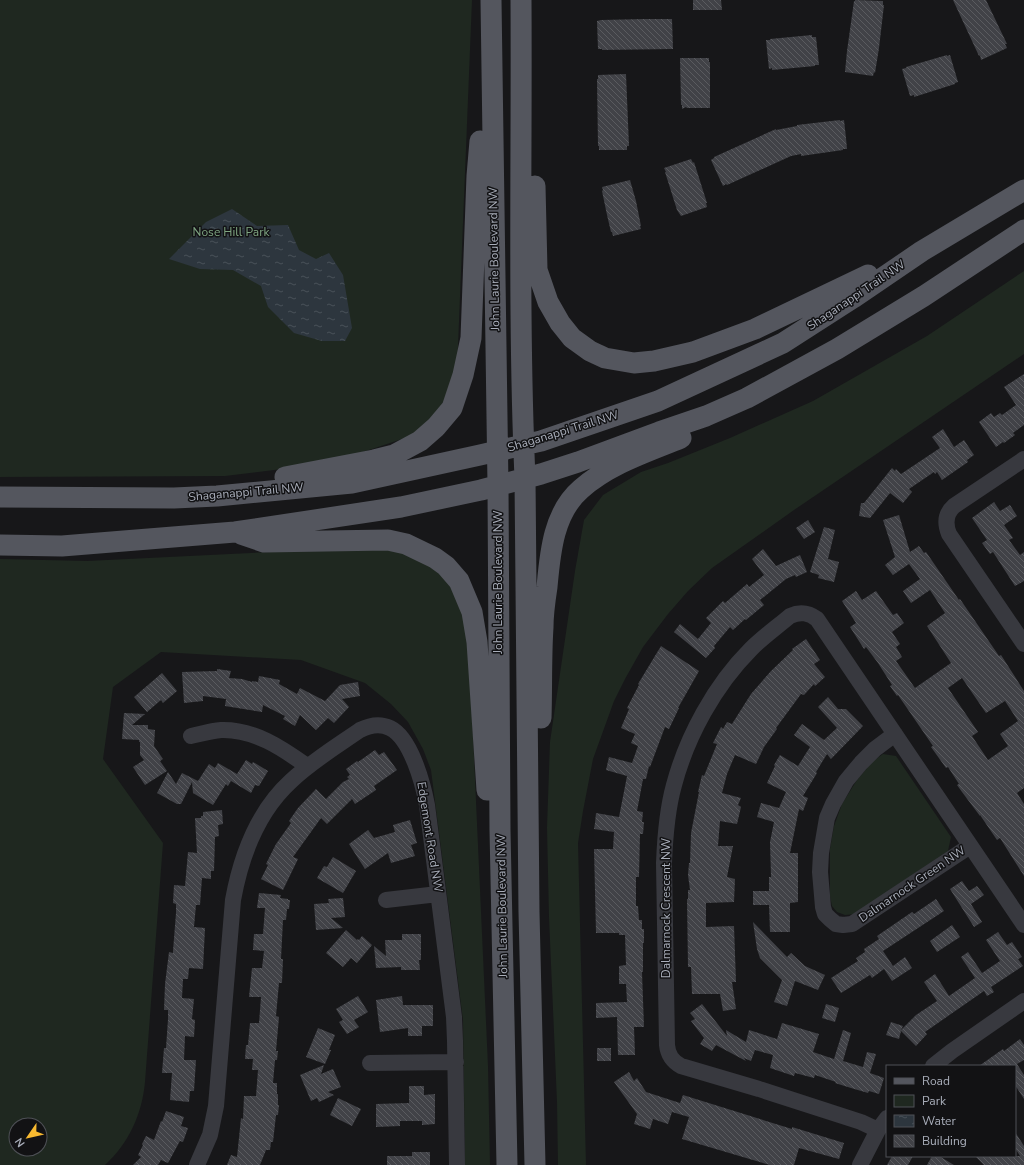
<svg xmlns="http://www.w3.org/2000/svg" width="1024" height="1165" font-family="'Nunito Sans',sans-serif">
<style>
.park{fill:#1f2820;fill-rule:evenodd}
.water{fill:url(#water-ripples)}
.building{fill:url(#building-back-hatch);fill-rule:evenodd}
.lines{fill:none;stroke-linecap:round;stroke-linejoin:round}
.minor{stroke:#38393f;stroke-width:16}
.major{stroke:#54565e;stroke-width:21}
.labels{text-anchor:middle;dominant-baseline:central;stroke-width:3;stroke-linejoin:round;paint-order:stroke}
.park-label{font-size:12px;fill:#7fa582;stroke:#121214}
.street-label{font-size:12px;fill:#a9aeba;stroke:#121214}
</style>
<defs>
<pattern id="water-ripples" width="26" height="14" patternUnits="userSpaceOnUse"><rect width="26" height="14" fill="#2d363e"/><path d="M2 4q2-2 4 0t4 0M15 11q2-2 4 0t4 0" fill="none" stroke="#495158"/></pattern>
<pattern id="building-back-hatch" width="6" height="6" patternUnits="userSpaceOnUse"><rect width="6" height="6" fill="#414247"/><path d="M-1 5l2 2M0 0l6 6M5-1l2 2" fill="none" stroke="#5a5b5f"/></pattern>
</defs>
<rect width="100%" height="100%" fill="#171719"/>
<path class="park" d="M0 0H472L457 371 448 394 441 406 420 430 405 438 330 463 225 476 0 477Z
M1024 271V354L794 510 712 568 688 591 668 614 643 647 625 679 614 701 593 759 583 811 578 843 586 1165H558L557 1102 549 917 547 828 550 742 575 571 584 520 603 495 641 472 668 463 730 438 813 401 927 336Z
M385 548 417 557 444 577 455 593 468 625 488 1066 490 1165H465L463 1020 431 770 423 749 408 722 391 704 365 683 301 660 161 652 113 687 103 759 163 843 145 1082C142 1114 129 1143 105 1165H0V559L87 561 290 551ZM16 1125H40V1149H16Z
M883 754 896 756 951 837 948 851 855 914 845 915 837 912 832 906 830 896V849L834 826 842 804 857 780 873 761Z"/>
<path class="water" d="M232 209 257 226 288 225 299 250 316 259 329 253 343 275 352 328 345 341H322L294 333 268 307 261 286 233 270 200 269 169 259 206 222Z"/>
<path class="building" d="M693 0H721L722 10H693Z
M855 0 883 1V5H884L879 48 875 73 874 72 873 76 845 72 847 51 854 1H855Z
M953 0H986L996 21 1007 44H1005L1007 48 981 60 980 55 979 56Z
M644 19H672L673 49 602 50V49H598L597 21 601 20Z
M812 35V37H816L819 65H815V66L772 70V68L769 69 766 40H770V39Z
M947 55V56L950 55 958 82 955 83V84L914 97V95L910 96 902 69 906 68V67Z
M680 58H709V62H710V108H687L686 107 682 109V105H681Z
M626 74 629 146H627V150H599V146H598L597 79H598V75Z
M840 120V121L844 120 846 138 847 149H843V150L801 156V154L791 156 727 185 726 184 723 186 711 160 714 158V157L776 129V130L797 126V125Z
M691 159 693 163 694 162 707 203H706L707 207 681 216 677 210 665 172H666L664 168Z
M630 180 636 201 641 226H640L641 229 613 236 612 232H611L607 215 602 191 603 190 602 187Z
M1024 374V425L1013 433 1015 435 1004 443 1003 442 996 447 979 422 991 413 994 417 1000 413 1002 415 1016 405 1004 387Z
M943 429 954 447 964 440 974 455 967 460 968 462 942 480 937 472 935 474 934 472 909 489 912 492 903 503 890 493 870 518 859 516 861 503H864L892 468 895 471 896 469 901 474 940 448 932 437Z
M994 502 1000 511 1010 505 1017 516 1004 525 1013 538 1009 540 1020 555 1024 552V581L1015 586 993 552 990 554 982 543 987 540 972 518Z
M899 515 910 552 919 546 924 553 926 552 959 600 960 599 999 656 1001 655 1024 691V788L1017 793 1024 804V876L1000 838 997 840 980 815V816L962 792 957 785 959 784 948 767 946 768 931 747 933 746 898 695 897 696 890 686 892 685 878 663 866 647 864 649 850 627 856 623 842 601 856 591 862 600 876 591 893 615 897 613 904 623 892 632 900 644 896 647 902 657 896 661 915 688 951 663 927 626 945 613 930 590 911 603 903 591 920 579 909 564 893 575 885 565 895 557 883 520ZM962 678 986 713 1005 701 1018 721 1000 734 1008 746 988 760 972 736 978 732 948 688Z
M808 520 815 532 804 539 796 528Z
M824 527 835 530 828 559 839 562 834 582 818 578 819 575 810 572Z
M763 549 776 566 800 555 807 572 796 577 795 575 786 579 760 600 764 605 746 620 745 619 733 630 730 627 714 646 715 648 706 658 674 632 680 624 698 639 711 623 706 618 723 601 725 603 747 584 749 587 764 575 752 559Z
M806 639 820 660 814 664 825 677 815 686 814 684 804 695 801 694 776 728 777 729 764 747 756 764 735 755 727 774 722 793 741 798 738 805 741 807 737 824 720 821 718 846H733L727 877 735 879 734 902 706 903V927L734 926 736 982H732L736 1009 723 1011 720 994H692L691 967H688L687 899H688V890H690L688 875 689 863H690L691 833 699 792H698L702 775 704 776 717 744 713 743 721 727 723 729 727 722 732 724 751 694 771 671 793 650 792 649Z
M661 646 699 671 678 708H679L669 729 665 727 650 767 649 766 646 779H643L637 811 643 812 642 822H644L643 834H640L639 877H636V906H638L639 920H642V929H644V943H643V972H642L644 1027H634L635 1055H618L617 1017 596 1018V1003L627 1002 626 984H619V966L626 965 625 935H619V933H596L594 849H613L614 832 594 829 595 823 596 813 619 817 627 776 606 770 609 757 632 763 638 746 631 743 635 734 621 728 629 709 627 708 639 685 638 684Z
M217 669 231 671 229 678 242 679 252 682V681L258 682 259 676 280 680 279 684 297 694 300 688 325 701 340 685 358 682 360 696 342 699 349 707 334 723 328 718 316 730 300 715 295 726 283 719 285 716 263 705 262 712 225 706 226 699 203 696V701L184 703 182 672 217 671Z
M162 673 177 691 163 703 161 700 147 712 134 697Z
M828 697 838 709H846L863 726 831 759 827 754 816 772 817 773 803 796 808 798 803 811 799 809 790 853H798V902L790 903V932H770L769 905H753V891H769V877H771L770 842 774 822 757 817 761 803 779 808 786 792 767 783 775 766 774 765 780 755 798 766 810 747 794 735 802 724 824 740 837 728 818 707Z
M124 713 145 714 132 725H148V729L155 730 154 746 163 759 160 761 167 771 145 785 133 767 144 760 140 755V742H139V740L122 739Z
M375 750 379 755 384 752 397 770 374 786 376 790 355 804 352 799 327 824 321 818 293 857 298 859 283 890 261 879 268 865 266 864 276 844 291 823 289 821 298 808 316 789 326 799 343 782 349 779 347 777 350 775 346 769 357 761 358 762Z
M246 760 252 764 253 762 268 771 259 786 255 785 251 793 231 781 228 786 226 784 213 805 193 793 192 782 181 804H177L157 793 168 772 176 784 182 773 198 781 209 764 215 768 218 763 237 774Z
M222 810 223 824 218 825 219 836 215 837 214 871H211V879L202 878 200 905H196L194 927 205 928 203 969 189 968 188 979H183L182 998 194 999 192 1019 195 1020 194 1037 185 1036 184 1060H196L194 1091H190L189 1102 170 1100 172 1073H162L164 1048H166L168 1019V1010H164L165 984 169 952 173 953V951L176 913V904L173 903 174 885 185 886 188 852 197 853 195 818H201V816H203V812Z
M410 820 417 843 411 845 415 856 391 863 388 853 365 869 349 844 368 830 374 838 395 832 393 825Z
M333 857 356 871 343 893 317 878 324 866 327 867Z
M962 881 969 891 977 886 984 895 971 904 982 922 974 927 950 889Z
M259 893 281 895 280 898 288 899V900H290L289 909H287L286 920H283L281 959H283L282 983H279L276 1016 279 1017 276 1051H278L277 1060H275L273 1083H277V1094H278V1105H279L278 1115H276L273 1142H271L270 1150H266L260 1165H227L231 1155 237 1157 241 1118 243 1119 244 1096H256L258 1070H252L253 1059H245L246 1045H248L250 1023H259L261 997H249L252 968H262L264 951 253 950 254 934H263L265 908H257Z
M343 898 345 917 331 918 343 928 316 930 314 904 329 903 328 899Z
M936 899 944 911 883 951 893 966 905 957 912 968 892 981 884 969 872 978 870 975 841 993 831 978 858 961 856 958 865 952 864 949 879 939 877 936 912 912 914 914Z
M753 922 787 957 791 953 805 966 825 975 818 990 795 981 787 1006 774 1002 782 980 760 958 757 949Z
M952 925 960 937 937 952 930 941Z
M346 930 357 940 358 939 359 940 362 936 372 945 357 963 351 958 343 967 326 953Z
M998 932 1007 945 1012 942 1022 957 1018 959 1023 966 991 987 994 992 987 996 984 991 925 1032 927 1034 916 1046 901 1031 899 1039 886 1035 891 1022 903 1026 901 1030 916 1015 937 1001 924 982 935 974 949 996 975 978 961 957 968 952 982 973 1000 961 986 940Z
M402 934H421V960H419L420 970H401V967L376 968 374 946 386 956 385 940H402Z
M358 996 368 1012 354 1020 359 1027 347 1034 339 1022 343 1020 336 1009Z
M402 996 403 1005H433V1026H422V1036H408V1028L380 1032 376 1000Z
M702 1004 727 1036 726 1030 746 1042 749 1030 777 1039 782 1023 819 1034 813 1052 834 1059 843 1030 851 1033 843 1061 863 1067 867 1052 876 1054 870 1073 884 1078 879 1094 869 1091 868 1093 851 1088 835 1083 836 1082 815 1075 814 1078 795 1073 794 1076 770 1068 773 1055 755 1050 751 1061 744 1058 746 1061 716 1045 712 1051 700 1044 704 1038 691 1021 695 1019 690 1013Z
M826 1004 839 1008 835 1022 822 1018Z
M318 1028 335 1035 329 1050H331L325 1064 306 1057Z
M1020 1039 1024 1045V1060L1017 1064 1024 1075V1099L1015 1085V1066H979L1003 1049 1004 1051Z
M597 1048H611V1061H597Z
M324 1065 321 1074 333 1069 341 1087 328 1092 334 1095 319 1102 317 1098 311 1101 300 1075Z
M629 1072 634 1081 637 1078 646 1092 680 1103 683 1095 792 1129V1127L844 1143 839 1159 799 1148 794 1165H770L682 1139 689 1117 672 1112 668 1124 653 1119 650 1129 634 1124 637 1114 614 1082Z
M409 1086H424V1095L435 1094V1124L422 1125V1121H400V1126L376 1127V1104L409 1103Z
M338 1098 361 1109 352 1126 330 1115Z
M166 1111 184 1117 181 1126 188 1128 183 1142 180 1141 168 1163 161 1160 158 1165H133L141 1157 138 1155 143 1145 142 1144 146 1136 154 1140 161 1121 162 1122Z
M1015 1132 1024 1146V1165H984L975 1156H1020L1015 1148Z
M412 1152H430V1165H387V1156H412Z
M892 1156H913L908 1165H887Z
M932 1156H939L954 1165H927Z"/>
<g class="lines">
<path class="minor" d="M1024 459 954 506C945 514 945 524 949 534L1024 644
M895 734 875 749 861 763 846 781 833 804 827 818 821 853 820 872 823 907 825 914 830 919 836 924 843 925 852 924 970 846
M191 736C201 734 210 731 221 730 254 729 282 748 307 766
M386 900 438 894
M370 1063 456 1062
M933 1066 952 1051 1024 1001
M878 1130 861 1122 759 1089 681 1066C672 1061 668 1055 667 1045L664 863C665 837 667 810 674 785 687 736 715 685 751 649 763 637 777 627 790 616 801 611 809 613 817 619L1024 925
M197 1165 210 1135 216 1106 233 900C241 856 257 812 291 781 312 761 337 746 360 730 370 725 380 723 390 728 411 738 423 784 427 805L454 1017 455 1041 457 1165
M860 1165 878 1130 887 1118"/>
<path class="major" d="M491 0 498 486 500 830 507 1165
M521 0C522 159 518 319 525 478L529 912 535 1165
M535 186 537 270 548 302 560 323 572 338 590 351 605 358 634 363 654 361 693 352 755 329 868 275
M285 477 374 460 394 455 420 441 436 427 452 408 463 375 471 338 477 176 480 141
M0 497 174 498 217 496 352 483 480 455 541 441 658 401 783 343 853 298 922 251 1024 190
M241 534 264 542 388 540 406 544 435 558 446 566 459 581 472 612 477 642 487 790
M0 545 62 546 235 532 401 507 481 490 541 474 578 462 659 432 706 416 747 398 837 349 924 296 1024 230
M541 718C542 688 541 657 543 627 543 614 545 600 547 587 550 554 553 513 581 489 609 464 647 452 681 438"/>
</g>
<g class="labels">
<g class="park-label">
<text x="231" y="232">Nose Hill Park</text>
</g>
<g class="street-label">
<text transform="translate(494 259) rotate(-91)">John Laurie Boulevard NW</text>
<text transform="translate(856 295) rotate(-34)">Shaganappi Trail NW</text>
<text transform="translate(563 431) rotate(-17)">Shaganappi Trail NW</text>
<text transform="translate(246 492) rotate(-5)">Shaganappi Trail NW</text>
<text transform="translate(498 582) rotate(-90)">John Laurie Boulevard NW</text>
<text transform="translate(430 837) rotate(81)">Edgemont Road NW</text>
<text transform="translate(912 884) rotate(-34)">Dalmarnock Green NW</text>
<text transform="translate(502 906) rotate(-91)">John Laurie Boulevard NW</text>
<text transform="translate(666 908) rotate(-90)">Dalmarnock Crescent NW</text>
</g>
</g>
<rect x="886" y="1065" width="130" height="92" fill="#121214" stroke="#4e5056"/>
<rect x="894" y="1078" width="20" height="6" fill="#54565e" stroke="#4e5056"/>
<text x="922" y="1085" font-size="12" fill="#a9aeba">Road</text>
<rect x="894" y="1095" width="20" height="12" fill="#1f2820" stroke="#4e5056"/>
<text x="922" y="1105" font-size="12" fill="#a9aeba">Park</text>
<rect x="894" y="1115" width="20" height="12" fill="url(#water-ripples)" stroke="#4e5056"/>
<text x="922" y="1125" font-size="12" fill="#a9aeba">Water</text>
<rect x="894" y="1135" width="20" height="12" fill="url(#building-back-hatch)" stroke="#4e5056"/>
<text x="922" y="1145" font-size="12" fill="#a9aeba">Building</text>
<g transform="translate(28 1137) rotate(236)"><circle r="19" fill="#121214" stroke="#4e5056"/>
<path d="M0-3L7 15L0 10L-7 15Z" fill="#f8b930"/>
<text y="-6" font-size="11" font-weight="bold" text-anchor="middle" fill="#a9aeba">N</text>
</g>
</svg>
